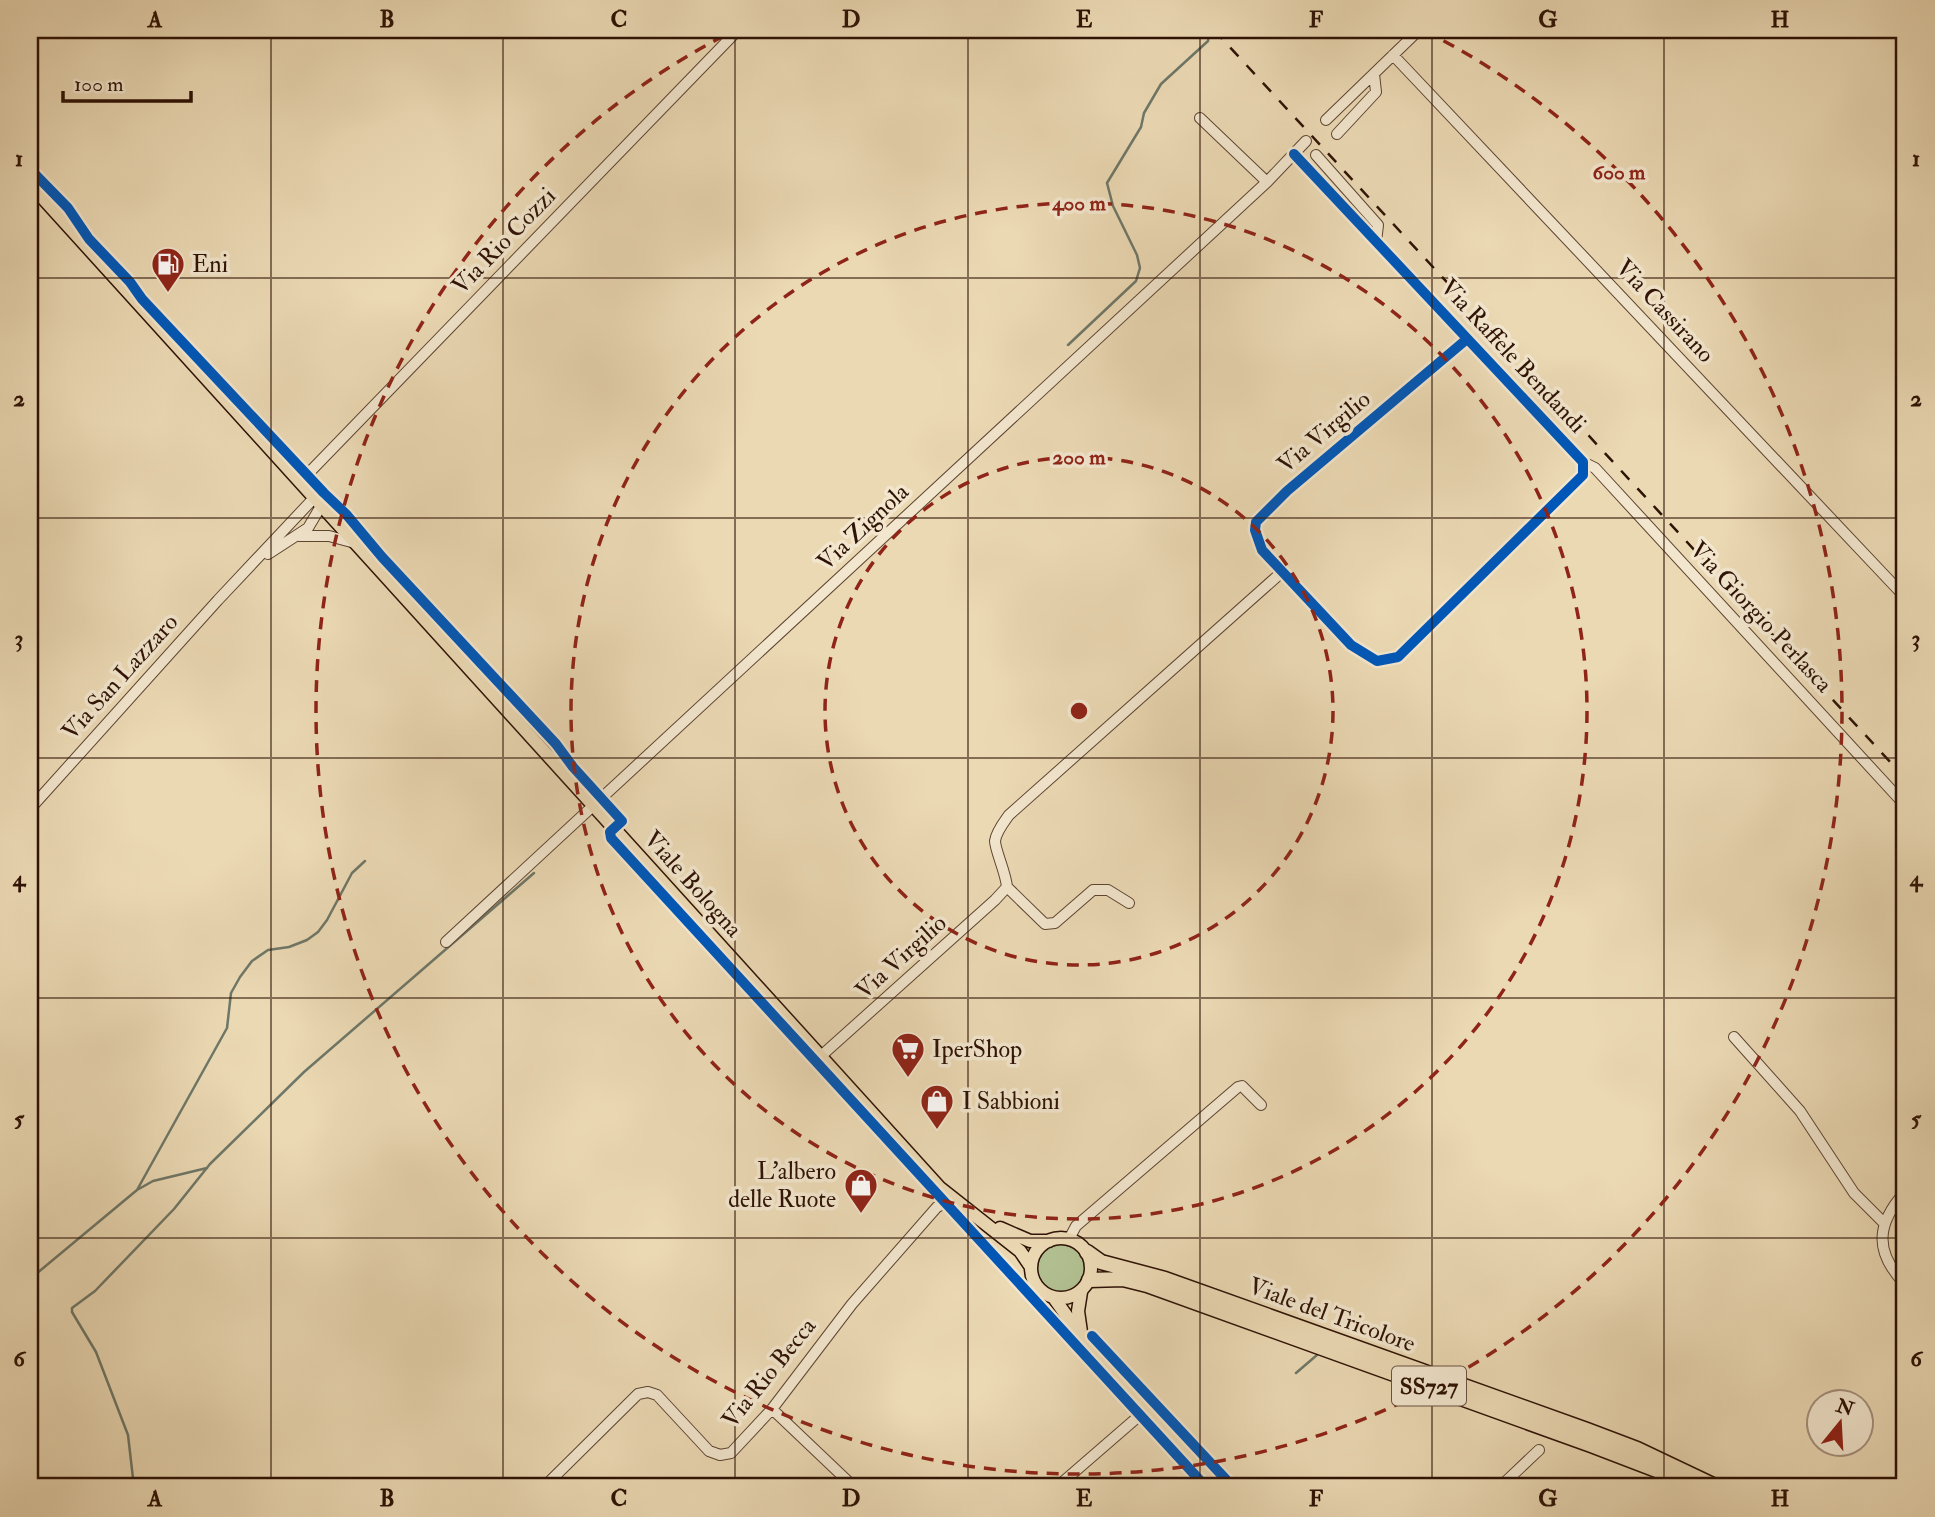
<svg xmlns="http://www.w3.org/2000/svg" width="1935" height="1517" font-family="'IM FELL Double Pica',serif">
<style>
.green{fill:#b2c091;stroke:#70694b;stroke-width:2}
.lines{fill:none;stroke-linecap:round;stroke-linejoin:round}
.stream{stroke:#6e7768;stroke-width:2.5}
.minor-casing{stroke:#5d4431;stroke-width:12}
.major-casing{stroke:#2e1205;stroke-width:15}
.highway-casing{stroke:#2e1205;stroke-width:17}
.minor{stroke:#f2e6ce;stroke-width:10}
.major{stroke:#ebd9b4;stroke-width:12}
.highway{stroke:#ebd9b4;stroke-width:14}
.rail{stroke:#2e1205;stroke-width:2.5;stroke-dasharray:12 12;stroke-linecap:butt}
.cycleway-casing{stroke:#f2e6ce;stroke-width:15}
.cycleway{stroke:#0057b8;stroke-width:10}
.grid{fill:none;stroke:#2e1205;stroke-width:2;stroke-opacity:0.55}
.ring{fill:none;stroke:#8f2418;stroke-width:3.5;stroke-dasharray:12 9}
.labels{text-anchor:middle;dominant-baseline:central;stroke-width:7;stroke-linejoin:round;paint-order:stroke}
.shield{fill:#f2e6ce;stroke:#695241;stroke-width:2}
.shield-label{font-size:23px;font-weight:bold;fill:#2e1205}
.street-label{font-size:24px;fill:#2e1205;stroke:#f2e6ce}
.poi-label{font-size:24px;fill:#2e1205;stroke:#f2e6ce;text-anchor:start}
.centre{fill:#8f2418;stroke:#f2e6ce;stroke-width:3.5}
.ring-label{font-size:21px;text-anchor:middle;font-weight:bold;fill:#8f2418;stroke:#f2e6ce;stroke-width:7;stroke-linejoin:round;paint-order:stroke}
.neatline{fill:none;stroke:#2e1205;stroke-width:2.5}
.grid-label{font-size:23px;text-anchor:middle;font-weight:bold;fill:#2e1205}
</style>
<rect width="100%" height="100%" fill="#ebd9b4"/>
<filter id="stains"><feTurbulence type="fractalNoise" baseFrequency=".00286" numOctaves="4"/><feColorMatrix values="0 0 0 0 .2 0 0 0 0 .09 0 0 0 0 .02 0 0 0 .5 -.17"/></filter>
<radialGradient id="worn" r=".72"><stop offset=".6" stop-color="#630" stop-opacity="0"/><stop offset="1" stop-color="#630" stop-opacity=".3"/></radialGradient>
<path class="green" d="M1037 1268a24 24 0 1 1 48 0a24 24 0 1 1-48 0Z"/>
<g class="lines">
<path class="stream" d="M1068 345 1136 281 1140 268 1137 255 1113 206 1107 183 1141 127 1144 113 1161 84 1208 41 1209 30
M137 1190 153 1181 207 1168
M30 1279 137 1190 227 1028 231 993 240 977 252 961 268 950 289 947 307 940 318 932 327 920 352 873 365 861
M1296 1373 1317 1355
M134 1487 128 1435 96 1352 72 1312V1308L95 1291 174 1209 210 1164 304 1072 534 873"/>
<defs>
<path id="minor" d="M1393 55 1905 597
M1200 118 1267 182
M1326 120 1419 30
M1337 134 1376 92 1374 74
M1294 154 1583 462V475L1398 657 1377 661 1351 645 1262 550 1255 530 1256 522 1287 491 1467 339
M1316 155 1378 225 1376 242
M1583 462 1595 468 1905 805
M301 481 738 30
M299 536H329L355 543
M268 554 308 528 321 506
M30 809 218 600 314 498
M1007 887 1045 924 1055 923 1093 890H1108L1129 903
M446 942 1267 182 1306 141
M1734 1037 1800 1111 1854 1193 1884 1223
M821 1056 995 900 1007 887C1006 873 995 850 995 841 996 832 1004 822 1009 815L1282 572
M1905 1192C1876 1224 1874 1252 1905 1284
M1069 1239 1076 1226 1238 1087 1242 1086 1261 1105
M772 1409 854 1487
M544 1487 638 1394 648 1392 657 1395 709 1451 720 1455 731 1453 772 1409 852 1304 937 1207 954 1199
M1057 1487 1147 1409
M1500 1487 1539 1450"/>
<path id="major" d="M30 184 940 1188 1020 1251 1031 1267
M1000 1228 1030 1241H1049
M1031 1268a30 30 0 1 1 60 0a30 30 0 1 1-60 0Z
M1081 1292 1078 1311 1081 1332
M1054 1298 1083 1339 1219 1487"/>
<path id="highway" d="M1087 1252 1101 1262 1165 1279 1587 1430 1637 1449 1717 1487
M1089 1280 1123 1279 1147 1285 1591 1445 1680 1479 1694 1487"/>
</defs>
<use href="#minor" class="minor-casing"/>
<use href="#major" class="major-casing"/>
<use href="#highway" class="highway-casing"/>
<use href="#minor" class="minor"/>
<use href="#major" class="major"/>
<use href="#highway" class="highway"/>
<path class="rail" d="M1214 30 1905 778"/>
<defs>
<path id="cycleway" d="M1294 154 1583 462V475L1398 657 1377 661 1351 645 1262 550 1255 530 1256 522 1287 491 1467 339
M30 169 68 208 89 239 130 282 142 299 324 493 346 514 382 557 556 744 573 767 622 821 610 832 611 838 1206 1487
M1092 1336 1233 1487"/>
</defs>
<use href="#cycleway" class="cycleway-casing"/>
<use href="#cycleway" class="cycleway"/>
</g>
<path class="grid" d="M271 30V1487M503 30V1487M735 30V1487M968 30V1487M1200 30V1487M1432 30V1487M1664 30V1487M30 278H1905M30 518H1905M30 758H1905M30 998H1905M30 1238H1905"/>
<g class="ring">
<circle cx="1079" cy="711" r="254"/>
<circle cx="1079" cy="711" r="508"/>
<path d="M1425 31A763 763 0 1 1 733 31"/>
</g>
<defs>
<symbol id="fuel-pin" viewBox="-11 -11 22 30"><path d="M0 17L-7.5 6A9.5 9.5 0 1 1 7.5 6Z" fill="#8f2418" stroke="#f2e6ce"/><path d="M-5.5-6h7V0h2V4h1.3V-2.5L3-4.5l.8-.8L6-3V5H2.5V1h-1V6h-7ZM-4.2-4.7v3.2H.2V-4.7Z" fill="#fff"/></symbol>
<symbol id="supermarket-pin" viewBox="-11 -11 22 30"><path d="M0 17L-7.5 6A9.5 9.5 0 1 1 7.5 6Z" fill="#8f2418" stroke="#f2e6ce"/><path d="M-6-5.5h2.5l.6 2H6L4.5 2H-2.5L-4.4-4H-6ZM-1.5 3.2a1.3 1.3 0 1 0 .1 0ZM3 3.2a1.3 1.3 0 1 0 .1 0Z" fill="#fff"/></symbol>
<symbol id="shop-pin" viewBox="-11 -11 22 30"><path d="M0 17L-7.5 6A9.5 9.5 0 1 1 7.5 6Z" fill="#8f2418" stroke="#f2e6ce"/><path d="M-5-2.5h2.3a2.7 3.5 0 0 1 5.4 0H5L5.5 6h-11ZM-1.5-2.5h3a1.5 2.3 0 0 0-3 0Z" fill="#fff"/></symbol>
</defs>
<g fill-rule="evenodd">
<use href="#fuel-pin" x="149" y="245" width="38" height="52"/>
<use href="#supermarket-pin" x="889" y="1030" width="38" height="52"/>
<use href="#shop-pin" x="918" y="1082" width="38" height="52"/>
<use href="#shop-pin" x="842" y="1166" width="38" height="52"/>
</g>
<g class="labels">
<rect class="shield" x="1392" y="1366.5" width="74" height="39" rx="5"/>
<g class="shield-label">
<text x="1429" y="1386">SS727</text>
</g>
<g class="street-label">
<text transform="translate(504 241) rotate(-46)">Via Rio Cozzi</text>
<text transform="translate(1665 311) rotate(47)">Via Cassirano</text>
<text transform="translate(1513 356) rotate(47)">Via Raffele Bendandi</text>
<text transform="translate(1324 432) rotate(-40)">Via Virgilio</text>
<text transform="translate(863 527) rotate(-43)">Via Zignola</text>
<text transform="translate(1761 617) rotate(47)">Via Giorgio Perlasca</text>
<text transform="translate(120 677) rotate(-48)">Via San Lazzaro</text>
<text transform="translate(693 884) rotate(48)">Viale Bologna</text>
<text transform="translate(901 957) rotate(-42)">Via Virgilio</text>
<text transform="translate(1332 1315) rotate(20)">Viale del Tricolore</text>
<text transform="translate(769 1373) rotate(-51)">Via Rio Becca</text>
</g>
<g class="poi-label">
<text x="192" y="264">Eni</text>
<text x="932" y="1049">IperShop</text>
<text x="962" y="1101">I Sabbioni</text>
<text x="836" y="1171" text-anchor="end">L'albero<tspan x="836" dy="28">delle Ruote</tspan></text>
</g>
</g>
<circle cx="1079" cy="711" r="10" class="centre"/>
<g class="ring-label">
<text x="1619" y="179">600 m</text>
<text x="1079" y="210">400 m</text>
<text x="1079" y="464">200 m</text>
</g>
<rect width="1935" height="1517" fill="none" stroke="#ebd9b4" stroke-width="77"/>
<g transform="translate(1840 1423) rotate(18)"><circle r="33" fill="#f2e6ce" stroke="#a4917e" stroke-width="2"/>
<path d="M0-5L12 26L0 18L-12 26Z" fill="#8f2418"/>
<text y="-10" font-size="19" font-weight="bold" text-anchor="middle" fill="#2e1205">N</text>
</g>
<path d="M63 91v10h128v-10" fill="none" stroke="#2e1205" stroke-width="3.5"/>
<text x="74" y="91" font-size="21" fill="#2e1205" stroke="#f2e6ce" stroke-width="5" paint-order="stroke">100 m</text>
<rect x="38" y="38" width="1858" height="1440" class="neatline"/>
<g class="grid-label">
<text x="155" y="27">A</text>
<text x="387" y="27">B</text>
<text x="619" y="27">C</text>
<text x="851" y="27">D</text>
<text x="1084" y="27">E</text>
<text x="1316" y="27">F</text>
<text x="1548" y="27">G</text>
<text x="1780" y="27">H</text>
<text x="19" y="166">1</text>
<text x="1916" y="166">1</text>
<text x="19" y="406">2</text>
<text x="1916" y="406">2</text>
<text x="19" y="646">3</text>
<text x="1916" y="646">3</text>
<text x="19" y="886">4</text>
<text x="1916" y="886">4</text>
<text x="19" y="1126">5</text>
<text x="1916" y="1126">5</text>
<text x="19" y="1366">6</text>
<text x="1916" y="1366">6</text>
<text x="155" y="1506">A</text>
<text x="387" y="1506">B</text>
<text x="619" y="1506">C</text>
<text x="851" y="1506">D</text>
<text x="1084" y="1506">E</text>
<text x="1316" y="1506">F</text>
<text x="1548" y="1506">G</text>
<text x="1780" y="1506">H</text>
</g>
<rect width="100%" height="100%" filter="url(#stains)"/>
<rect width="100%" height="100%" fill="url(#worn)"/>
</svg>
